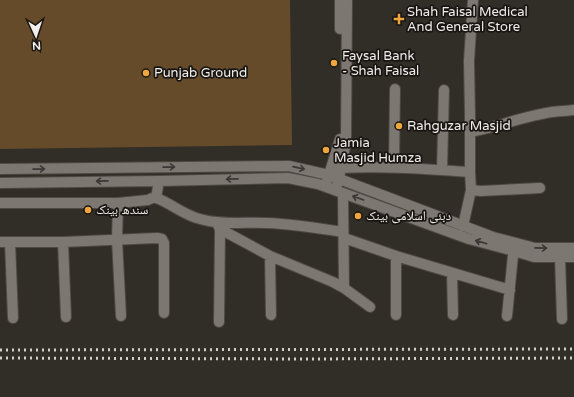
<svg xmlns="http://www.w3.org/2000/svg" width="574" height="397" font-family="'Varela Round','Noto Naskh Arabic',sans-serif">
<style>
.green{fill:#654b2a}
.lines{fill:none;stroke-linecap:round;stroke-linejoin:round}
.minor-casing{stroke:#4d4944;stroke-width:12}
.minor{stroke:#7d7771;stroke-width:10}
.rail{stroke:#d2cfca;stroke-width:3;stroke-dasharray:2 4;stroke-linecap:butt}
.oneway{stroke:#3b3734}
.poi-dot{fill:#f0a63e;stroke:#181513;stroke-width:1.5}
.labels{text-anchor:middle;dominant-baseline:central;stroke-width:3.5;stroke-linejoin:round;paint-order:stroke}
.poi-label{font-size:13px;fill:#f1eeea;stroke:#181513;text-anchor:start}
</style>
<rect width="100%" height="100%" fill="#312d27"/>
<path class="green" d="M0 0H290L292 145 0 149Z"/>
<g class="lines">
<defs>
<path id="minor" d="M340 0V29
M470 132C498 127 524 116 552 112 559 111 567 111 574 110
M394 167 395 89
M341 168C384 166 427 169 470 172
M0 169 289 166 329 175 493 237 535 248H574
M442 170 444 90
M327 181 340 139
M0 183 159 181 288 178 318 184 469 239 514 251 534 257H574
M337 185 339 178 346 142 347 0
M471 190 481 191 540 188
M343 193 344 288
M156 198C171 203 183 215 200 219 221 225 245 222 267 223 293 224 318 228 343 232
M0 203H118L148 200 152 198H156L159 181
M118 203 117 240 121 316
M218 225 220 229 219 322
M463 226 471 190 470 172V115L469 61 473 0
M220 229 270 256 333 282 344 288 370 307
M344 238 396 256 510 290
M0 242H63L157 238 162 239 164 243V313
M10 242 13 318
M63 242 66 317
M270 256 271 315
M396 256V315
M560 257 562 319
M452 273 453 315
M507 316 514 245"/>
</defs>
<use href="#minor" class="minor-casing"/>
<use href="#minor" class="minor"/>
<path class="rail" d="M0 350 574 349
M0 358 303 359 574 358"/>
</g>
<defs><path id="oneway-shaft" d="M-6 0H5M1.5-3L5.5 0L1.5 3" fill="none" stroke-width="1.6" stroke-linecap="round" stroke-linejoin="round"/></defs>
<g class="oneway">
<use href="#oneway-shaft" transform="translate(169 167) rotate(-1)"/>
<use href="#oneway-shaft" transform="translate(299 168) rotate(13)"/>
<use href="#oneway-shaft" transform="translate(39 169) rotate(-1)"/>
<use href="#oneway-shaft" transform="translate(232 179) rotate(179)"/>
<use href="#oneway-shaft" transform="translate(102 181) rotate(179)"/>
<use href="#oneway-shaft" transform="translate(358 198) rotate(-160)"/>
<use href="#oneway-shaft" transform="translate(481 242) rotate(-164)"/>
<use href="#oneway-shaft" transform="translate(541 248) rotate(1)"/>
</g>
<g class="poi-dot">
<path d="M397 13h4v4h4v4h-4v4h-4v-4h-4v-4h4z"/>
<circle cx="334" cy="63" r="4"/>
<circle cx="146" cy="73" r="4"/>
<circle cx="399" cy="126" r="4"/>
<circle cx="326" cy="150" r="4"/>
<circle cx="88" cy="210" r="4"/>
<circle cx="358" cy="216" r="4"/>
</g>
<g class="labels">
<g class="poi-label">
<text x="407" y="12">Shah Faisal Medical<tspan x="407" dy="15">And General Store</tspan></text>
<text x="342" y="56">Faysal Bank<tspan x="342" dy="15">- Shah Faisal</tspan></text>
<text x="154" y="73">Punjab Ground</text>
<text x="407" y="126">Rahguzar Masjid</text>
<text x="334" y="143">Jamia<tspan x="334" dy="15">Masjid Humza</tspan></text>
<text x="96" y="210">سندھ بینک</text>
<text x="366" y="216">دبئی اسلامی بینک</text>
</g>
</g>
<g transform="translate(36 36) rotate(177)" stroke="#181513" stroke-width="3" paint-order="stroke">
<path d="M0-3L7 15L0 10L-7 15Z" fill="#f1eeea"/>
<text y="-6" font-size="11" font-weight="bold" text-anchor="middle" fill="#f1eeea">N</text>
</g>
</svg>
